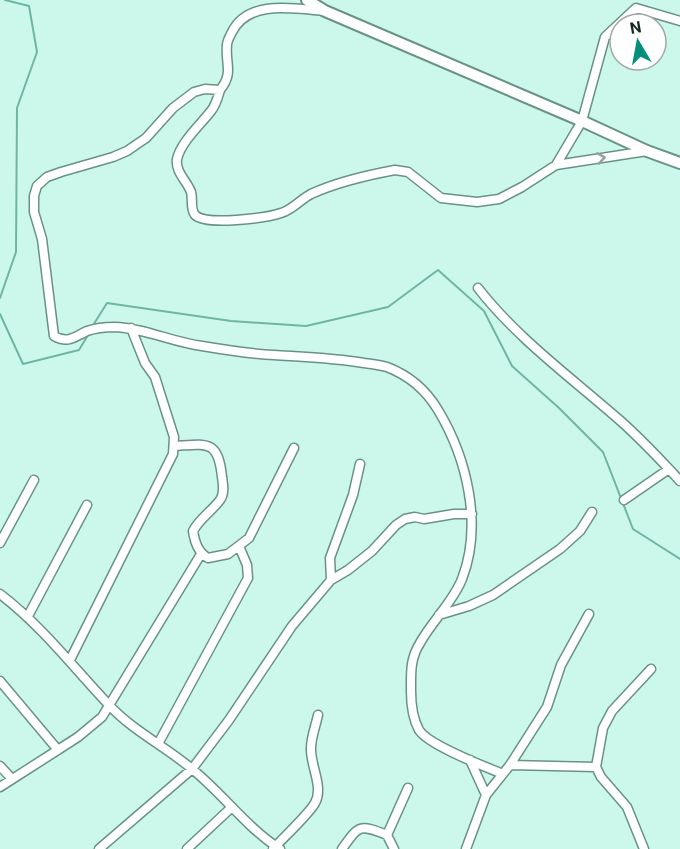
<svg xmlns="http://www.w3.org/2000/svg" width="680" height="849" font-family="Roboto,sans-serif">
<style>
.lines{fill:none;stroke-linecap:round;stroke-linejoin:round}
.stream{stroke:#6fb5a3;stroke-width:2}
.minor-casing{stroke:#699287;stroke-width:11}
.tertiary-casing{stroke:#699287;stroke-width:14}
.minor{stroke:#fff;stroke-width:8}
.tertiary{stroke:#fff;stroke-width:10}
.oneway{stroke:#979f9c}
</style>
<rect width="100%" height="100%" fill="#ccf8ec"/>
<g class="lines">
<path class="stream" d="M0 298 16 252 17 108 37 52 29 6 5 0
M0 314 23 364 79 350 88 335
M92 327 107 303 231 321 306 326 388 307 438 270 484 311 512 366 559 408 603 452 633 529 680 559"/>
<defs>
<path id="minor" d="M324 11C291 8 248 0 232 32 230 36 227 41 227 45 225 64 234 73 220 90L205 89 194 92 173 108 146 138 127 151 113 157 61 172 47 177 37 186 34 196V212L42 239 54 336C68 344 74 337 87 331 96 328 105 327 114 327 144 328 172 342 202 346 226 350 250 354 274 355 305 357 334 358 364 363 372 364 380 365 387 367 408 375 426 390 438 410 467 458 483 525 462 579 453 602 432 621 420 643 410 659 411 672 411 691 411 704 413 719 419 730 428 745 486 767 503 774
M220 90C218 97 216 105 211 111 200 125 181 142 177 159 175 172 187 181 191 192 193 199 190 209 195 215 206 226 266 218 281 213 292 210 301 199 311 194 337 182 368 175 395 170L408 172 441 198 477 202 499 199 522 187 556 165 647 151
M556 165 582 121 605 37 636 8 680 21
M478 288C516 337 569 376 616 417 635 433 652 451 669 469
M174 446C207 444 218 439 222 477 223 484 225 493 220 500 212 511 200 518 193 531 195 543 198 552 208 558L228 554 249 538 294 448
M624 500 669 469 680 481
M0 543 34 480
M331 580 330 558 353 495 360 464
M0 594C43 627 72 666 109 705 133 731 165 746 192 769 222 793 247 828 280 849
M439 615 469 606 493 595 560 549 580 531 592 512
M28 616 87 505
M70 660 173 454 174 437 155 377 145 363 131 328
M0 681 58 750
M158 744 248 578 247 565 239 546
M470 760 486 795
M510 765 596 767
M0 766 12 779
M0 787 78 737 102 717 201 554
M99 849 192 769 229 720 292 626 331 580 348 570 372 551 396 525 405 519 415 517 424 519 454 514H472
M187 849 232 807
M273 849C282 839 309 814 315 803 324 787 310 765 311 748 311 737 316 725 318 715
M342 849C359 825 359 824 387 835
M394 849 387 835 408 788
M466 849 486 795 510 765 547 707 561 665 589 614
M644 849 627 807 601 777 596 767 603 728 612 711 651 669"/>
<path id="tertiary" d="M307 0 325 11 582 121 647 151 680 163"/>
</defs>
<use href="#minor" class="minor-casing"/>
<use href="#tertiary" class="tertiary-casing"/>
<use href="#minor" class="minor"/>
<use href="#tertiary" class="tertiary"/>
</g>
<defs><path id="oneway-chevron" d="M-2-3.5L2.5 0L-2 3.5" fill="none" stroke-width="1.6" stroke-linecap="round" stroke-linejoin="round" transform="scale(1.5)"/></defs>
<use class="oneway" href="#oneway-chevron" transform="translate(601 158) rotate(-9)"/>
<g transform="translate(638 42) rotate(350)"><circle r="28" fill="#ffffff" stroke="#a3a9a7" stroke-width="1.5"/>
<path d="M0-4.5L10 22L0 15L-10 22Z" fill="#03907a"/>
<text y="-9" font-size="16" font-weight="bold" text-anchor="middle" fill="#182924">N</text>
</g>
</svg>
